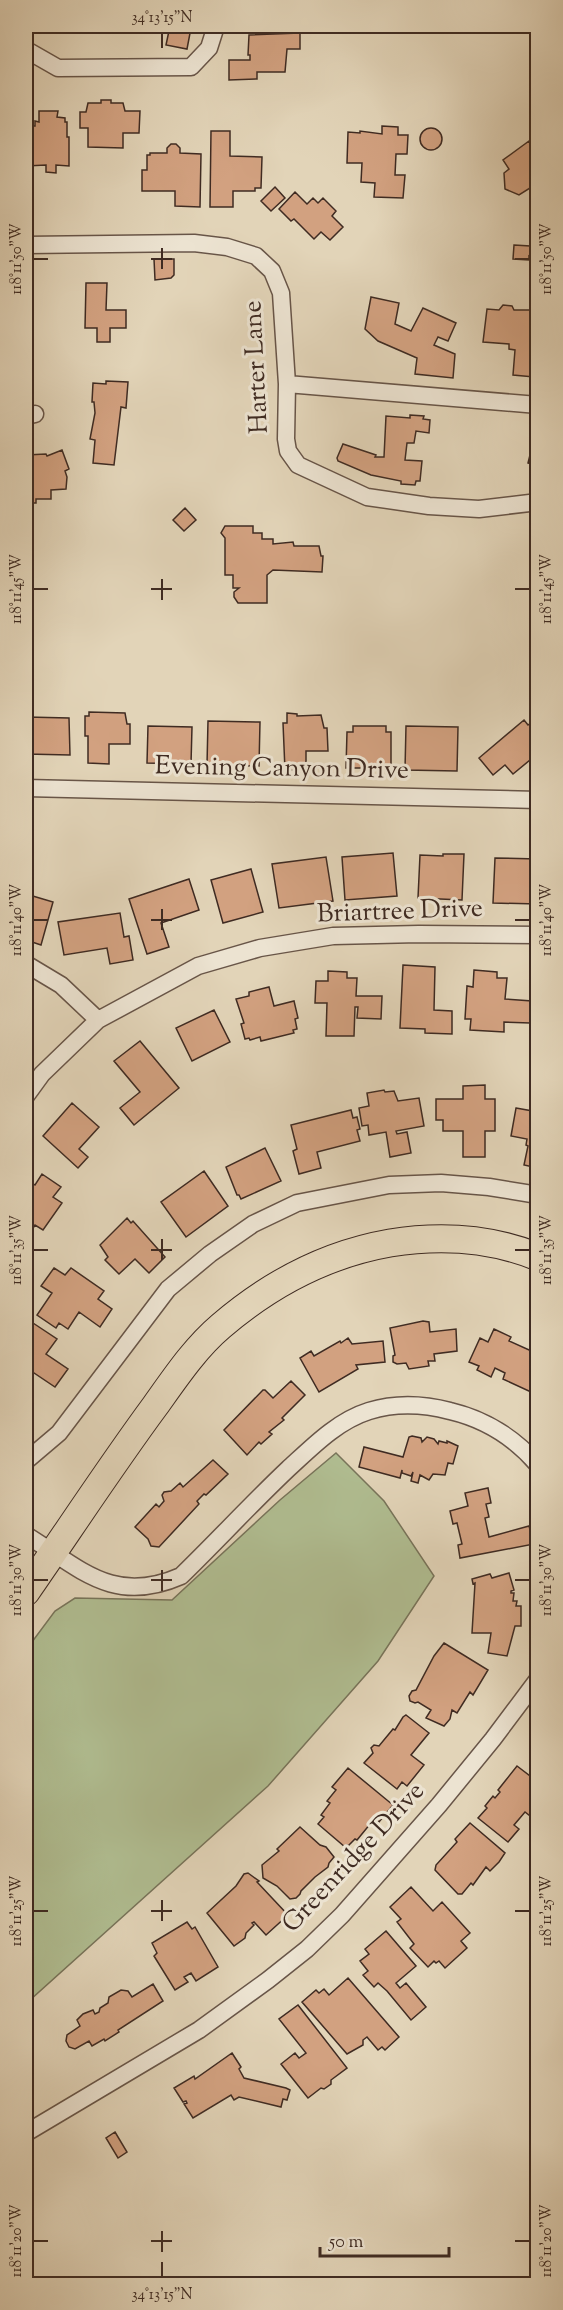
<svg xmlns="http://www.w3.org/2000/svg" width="563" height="2310" font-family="'Sorts Mill Goudy',serif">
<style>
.green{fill:#b0bd91;stroke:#78745a;stroke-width:1.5}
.building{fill:#d2a180;stroke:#3f2b22;stroke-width:1.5}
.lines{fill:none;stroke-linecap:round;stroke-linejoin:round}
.minor-casing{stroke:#685548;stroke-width:19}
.primary-casing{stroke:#3f2b22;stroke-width:29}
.minor{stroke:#ece3d1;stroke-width:16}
.primary{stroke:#e2d4b8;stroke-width:27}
.ticks{fill:none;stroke:#3f2b22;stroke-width:2}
.labels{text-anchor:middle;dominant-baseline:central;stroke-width:6;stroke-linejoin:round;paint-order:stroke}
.street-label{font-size:26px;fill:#3f2b22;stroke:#ece3d1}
.neatline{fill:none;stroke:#3f2b22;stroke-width:2}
.ticks-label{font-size:15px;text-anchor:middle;fill:#3f2b22}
</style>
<rect width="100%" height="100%" fill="#e2d4b8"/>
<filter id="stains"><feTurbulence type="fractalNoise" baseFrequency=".00333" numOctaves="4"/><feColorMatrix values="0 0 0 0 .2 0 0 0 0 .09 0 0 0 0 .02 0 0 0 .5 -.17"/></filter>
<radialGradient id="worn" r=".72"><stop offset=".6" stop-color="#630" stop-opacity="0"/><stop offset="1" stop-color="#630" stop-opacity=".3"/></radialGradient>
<path class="green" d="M336 1453 384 1501 434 1576 378 1661 268 1786 29 2001 26 2007V1650L55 1611 75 1598 172 1600 280 1500Z"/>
<path class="building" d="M170 26H186L191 28 187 49 166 45Z
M300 33V49H287L285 72H257V79L229 80V60H250V55H248L249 35Z
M101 100H111V103H123L125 111H140L139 133H123V148L88 147V128H80V112H86L88 103H101Z
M39 111H58L57 117 65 118V122H67V137H69V166L56 165V173L46 172V165L26 166V126H35V121L39 122Z
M382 126 398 127V135H408L407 154H396L395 175H405L403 198 374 197 375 183 361 182 362 163H347L348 132 360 133V131L382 134Z
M420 139a11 11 0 1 1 22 0a11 11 0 1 1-22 0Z
M211 131H230V156L262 157 261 188H255V191H233V207H210Z
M529 141 533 147 538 146V183L519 195 505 189 504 173 509 169 503 160Z
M171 144H176L180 148V153L201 154 200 207 175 206V191H142V170H147V155H150V153H167V148Z
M275 187 285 198 271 211 261 201Z
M295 192 307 204 313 198 318 203 323 198 336 211 332 216 343 227 330 240 321 232 314 239 294 219 291 221 279 209Z
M514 245 530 246V251L538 248V260L529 256V260L513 259Z
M154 259H174V275L171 278 155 280Z
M86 283H107L106 310H126V328H110V342H97V328H85Z
M26 290 32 293 26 307Z
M371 297 399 303 395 324 411 331 423 308 456 323 448 341 438 337 434 345 455 354 453 378 415 374 417 358 378 341 365 329Z
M503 305 512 306 514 310H538L534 377 513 375 515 350 509 349V344L483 342 487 309 499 310Z
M106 381 128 382 126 408 121 407 114 465 93 463 95 440 90 439 95 413 94 402H92L93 383 106 384Z
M410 415 424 416 423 419 430 420 429 433 416 431 414 443H407L405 460 422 461 420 481H416L415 485 401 484V481L371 475 338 461 337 458 343 444 376 455 375 457H384L386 416 410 418Z
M536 431 538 432V466L528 463Z
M62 450 69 469 65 471 67 477 66 489 51 490V499H36V503H26V455L46 454 47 456Z
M185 508 196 520 184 531 173 520Z
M225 526H253V533H262V539H273V544L293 542 294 546H319L321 556H323L322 572 273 570 267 575V603H238L234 597V592L239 588H233V575H225V538L221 533Z
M89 712 125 713 127 724H130V744H109V764L88 763V736H85V716H89Z
M287 713 297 714V716L321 715 324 728H327L328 751H306V770H285L283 723H287Z
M26 717 69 718 70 755 26 754Z
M524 720 528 725 532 722 538 729V769L530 760 513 774 505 765 493 775 479 758Z
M208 721 260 722 259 766 207 765Z
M148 726 192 727 191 764 147 763Z
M353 726H386V732H391V768H346L347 732H353Z
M406 726 458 727 457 771 405 770Z
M393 853 397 896 345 900 342 857Z
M443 854H464L462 900 418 898 420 855 443 856Z
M326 857 333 901 279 908 272 864Z
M495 858 538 859V904L493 903Z
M251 869 263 912 223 923 211 880Z
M189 879 199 910 161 923 169 947 147 954 129 899Z
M26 894 53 902 41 945 26 940Z
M120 913 124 937 129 936 133 960 110 964 107 948 64 955 58 922Z
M403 965 435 967 434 1010 452 1011V1034L425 1033V1029L400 1028Z
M474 970 497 972V978H507L505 999 532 1001 530 1023 504 1022V1032L470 1030 471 1019H465L467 986 473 987Z
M328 971 347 972V978H357L356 996H382L381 1019 357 1018 358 1007H355L354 1036H326L327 1003H315L316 981H328Z
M269 987 274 1006 294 1001 298 1018 295 1019 297 1029 293 1030 294 1033 261 1041 260 1037 250 1040 249 1038 245 1039 241 1024 244 1023 236 999 249 996V992Z
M214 1010 230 1042 192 1061 176 1028Z
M140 1041 179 1088 134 1125 120 1108 140 1092 114 1061Z
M485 1085V1099H495V1131H485V1157H463V1131H443V1120H436V1099H463V1086Z
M384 1090 385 1092 394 1091 398 1101 419 1098 424 1126 396 1131 397 1134 407 1132 411 1153 390 1157 386 1132 369 1135 368 1125 362 1126 359 1108 369 1106 367 1093Z
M72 1103 99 1127 79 1149 88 1157 78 1168 43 1136Z
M516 1108 538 1112V1168L524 1165 528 1146 526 1145 527 1139 511 1136Z
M351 1110 353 1118 357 1117 360 1129 357 1130 360 1141 317 1152 321 1168 299 1174 293 1151 297 1149 291 1125Z
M265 1148 281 1181 241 1199 239 1195H237L226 1167Z
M204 1171 228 1206 186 1237 161 1202Z
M42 1174 61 1187 53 1197 62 1203 43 1230 35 1225 26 1239V1179L35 1185Z
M127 1218 131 1223 133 1221 165 1257 149 1273 135 1259 119 1274 105 1260 108 1257 100 1245Z
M54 1268 65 1275 71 1268 104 1291 98 1299 112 1309 100 1327 79 1312 68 1329 59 1323 56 1328 37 1315 52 1293 41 1286Z
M423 1321 429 1322 430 1332 456 1329 457 1351 434 1354 435 1361H428L429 1366 409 1369 406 1363 397 1364 393 1362V1356L395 1355 390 1328Z
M33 1323 57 1339 46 1354 68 1369 55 1387 34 1373 26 1384V1334Z
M494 1329 511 1337 509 1341 538 1354 534 1368 538 1370V1378L531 1392 503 1379 505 1373 495 1368 491 1377 477 1370 479 1366 469 1362 480 1338 488 1342Z
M348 1338 352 1344 383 1341 385 1362 356 1365 358 1369 319 1392 300 1358 311 1351 314 1356 340 1341 341 1343Z
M291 1381 305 1395 282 1418 284 1420 269 1432 272 1434 261 1444 259 1442 247 1455 224 1430 263 1390H265L273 1398Z
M26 1400 32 1404 26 1414Z
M412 1436 421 1438 422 1442 427 1437 434 1439 438 1444 439 1441 447 1443V1441L458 1446 453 1464 448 1463 445 1475 433 1474 429 1480 420 1475 418 1483 411 1481 413 1472 411 1476 402 1473V1470L400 1478 359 1467 364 1447 403 1457 409 1437Z
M213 1460 228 1474 206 1495 204 1494 197 1501 199 1504 159 1547 151 1546 148 1539 135 1527 156 1504 159 1507 164 1501 162 1495 164 1492 171 1491 180 1483 183 1487Z
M488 1488 491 1503 486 1504 489 1517 485 1518 489 1537 529 1526 534 1544 460 1558 458 1545 462 1544 457 1523 453 1524 450 1511 468 1506 465 1493Z
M509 1573 514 1590 511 1591V1593H514L513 1601H517L516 1606H521V1626H515L507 1656 488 1653 491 1633H472L475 1583 473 1584 472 1579 490 1574 492 1578Z
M444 1643 488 1670 473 1695 470 1692 457 1713 452 1710 450 1719 444 1726 426 1718 431 1710 418 1702 415 1703 410 1701 409 1696 412 1691 416 1690 434 1656Z
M406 1715 429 1733 411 1755 424 1765 407 1786 402 1782 397 1789 364 1763 373 1753 371 1748 374 1745 379 1746 393 1729 395 1730 403 1717Z
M536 1739H538V1762L531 1756 535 1749 533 1744Z
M517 1766 538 1782V1816L534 1819 525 1812 514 1825 519 1829 508 1842 478 1818 487 1808 485 1806 493 1796 495 1798 500 1792 498 1790Z
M348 1768 393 1805 379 1822 375 1818 357 1840 355 1839 348 1846 347 1845 345 1847 318 1824 324 1817 321 1815 330 1803 327 1801 336 1790 332 1787Z
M470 1823 505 1853 499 1862 490 1871 486 1867 473 1885 471 1883 462 1894H458L435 1870 436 1865 457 1842 455 1839Z
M300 1827 320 1845 326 1847 334 1857 329 1863 328 1867 315 1877 301 1891 300 1894 296 1898 290 1899 277 1886 263 1878 262 1865 279 1851 277 1849Z
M248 1873 259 1881 257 1882 288 1915 266 1935 254 1922 252 1923 254 1925 246 1933 245 1938 234 1946 207 1913 236 1886 244 1874Z
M411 1887 433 1911 442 1902 470 1933 461 1941 467 1948 445 1968 439 1961 436 1963 434 1961 428 1967 410 1948 414 1944 397 1922 401 1919 390 1907Z
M187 1922 192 1929 195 1927 218 1967 196 1981 191 1973 184 1977 188 1982 175 1990 154 1956 157 1953 152 1943Z
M386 1931 416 1966 396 1983 400 1988 406 1983 426 2007 411 2020 387 1991 378 1983 374 1987 363 1975 368 1971 360 1961 369 1954 365 1949Z
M348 1978 399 2037 385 2050 382 2047 378 2050 367 2037 363 2040V2045L347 2054 302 2002 316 1990 319 1993 324 1989 329 1995Z
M153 1984 163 2001 118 2030 119 2032 105 2041 104 2039 92 2046 89 2041 75 2049 69 2047 66 2041 67 2035 80 2026 77 2020 83 2014 93 2010 95 2014 99 2012 100 2008 108 2003 109 1997 121 1990 128 1991 132 1997Z
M298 2005 347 2068 331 2080V2084L324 2089 321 2088 308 2098 281 2064 295 2053 299 2058 306 2053 279 2019Z
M232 2053 241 2067 239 2069 244 2078 286 2088 290 2090 287 2100 283 2099 281 2107 239 2097 234 2100 231 2095 193 2118 184 2104 187 2103 186 2101 183 2102 174 2088 194 2076 195 2079Z
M115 2132 127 2152 118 2158 106 2138Z"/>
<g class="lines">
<defs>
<path id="minor" d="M26 52H30L58 68 191 67 209 48 216 26
M26 245 194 243 227 247 256 256 272 271 281 293 287 384 286 439 288 451 298 465 367 497 429 506 479 509 538 502
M287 384 538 405
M26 416 35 414
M26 788 538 800
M26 964 61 985 98 1020
M26 1096 42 1074 98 1020 198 966 260 948 333 936 419 934 538 935
M26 1461 59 1433 168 1289 210 1254 253 1224 297 1203 389 1185 441 1183 489 1187 538 1195
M26 1535C80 1568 113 1606 181 1576 217 1541 251 1504 288 1469 312 1447 337 1421 369 1411 395 1403 423 1404 450 1411 484 1419 515 1438 538 1465
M26 2133 199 2030 268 1980 307 1949 342 1915 439 1805 493 1739 538 1679"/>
<path id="primary" d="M26 1592C69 1530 110 1467 155 1406 175 1378 195 1348 221 1326 270 1284 327 1254 390 1243 440 1235 491 1238 538 1257"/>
</defs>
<use href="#minor" class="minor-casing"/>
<use href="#primary" class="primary-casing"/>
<use href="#minor" class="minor"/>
<use href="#primary" class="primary"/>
</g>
<path class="ticks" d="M162 33V48M162 248V269M33 259H48M151 259H172M515 259H530M162 579V600M33 589H48M151 589H172M515 589H530M162 909V930M33 920H48M151 920H172M515 920H530M162 1239V1260M33 1250H48M151 1250H172M515 1250H530M162 1570V1591M33 1580H48M151 1580H172M515 1580H530M162 1900V1921M33 1911H48M151 1911H172M515 1911H530M162 2231V2252M33 2241H48M151 2241H172M515 2241H530M162 2262V2277"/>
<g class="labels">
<g class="street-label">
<text transform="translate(257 367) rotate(-93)">Harter Lane</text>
<text transform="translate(282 769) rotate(1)">Evening Canyon Drive</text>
<text transform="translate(400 912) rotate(-2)">Briartree Drive</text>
<text transform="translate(354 1858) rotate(-47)">Greenridge Drive</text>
</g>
</g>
<rect width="563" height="2310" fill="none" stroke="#e2d4b8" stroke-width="66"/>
<path d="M320 2247v9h129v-9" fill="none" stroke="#3f2b22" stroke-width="3"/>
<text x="329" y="2247" font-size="18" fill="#3f2b22" stroke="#ece3d1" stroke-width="4.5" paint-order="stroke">50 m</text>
<rect x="33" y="33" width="497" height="2244" class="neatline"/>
<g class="ticks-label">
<text x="162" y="22">34°13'15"N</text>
<text transform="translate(16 259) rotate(-90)" y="5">118°11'50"W</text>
<text transform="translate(546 259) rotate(-90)" y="5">118°11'50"W</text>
<text transform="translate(16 589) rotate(-90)" y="5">118°11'45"W</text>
<text transform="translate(546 589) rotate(-90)" y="5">118°11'45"W</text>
<text transform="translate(546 920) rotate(-90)" y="5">118°11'40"W</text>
<text transform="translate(16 920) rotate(-90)" y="5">118°11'40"W</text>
<text transform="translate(16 1250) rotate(-90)" y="5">118°11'35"W</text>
<text transform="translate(546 1250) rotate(-90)" y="5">118°11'35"W</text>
<text transform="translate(16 1580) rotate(-90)" y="5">118°11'30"W</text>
<text transform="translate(546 1580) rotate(-90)" y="5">118°11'30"W</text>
<text transform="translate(16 1911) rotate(-90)" y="5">118°11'25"W</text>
<text transform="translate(546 1911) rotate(-90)" y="5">118°11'25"W</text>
<text transform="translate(16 2241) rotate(-90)" y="5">118°11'20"W</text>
<text transform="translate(546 2241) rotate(-90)" y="5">118°11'20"W</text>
<text x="162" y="2299">34°13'15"N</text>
</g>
<rect width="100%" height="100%" filter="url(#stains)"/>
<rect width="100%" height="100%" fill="url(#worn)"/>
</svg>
